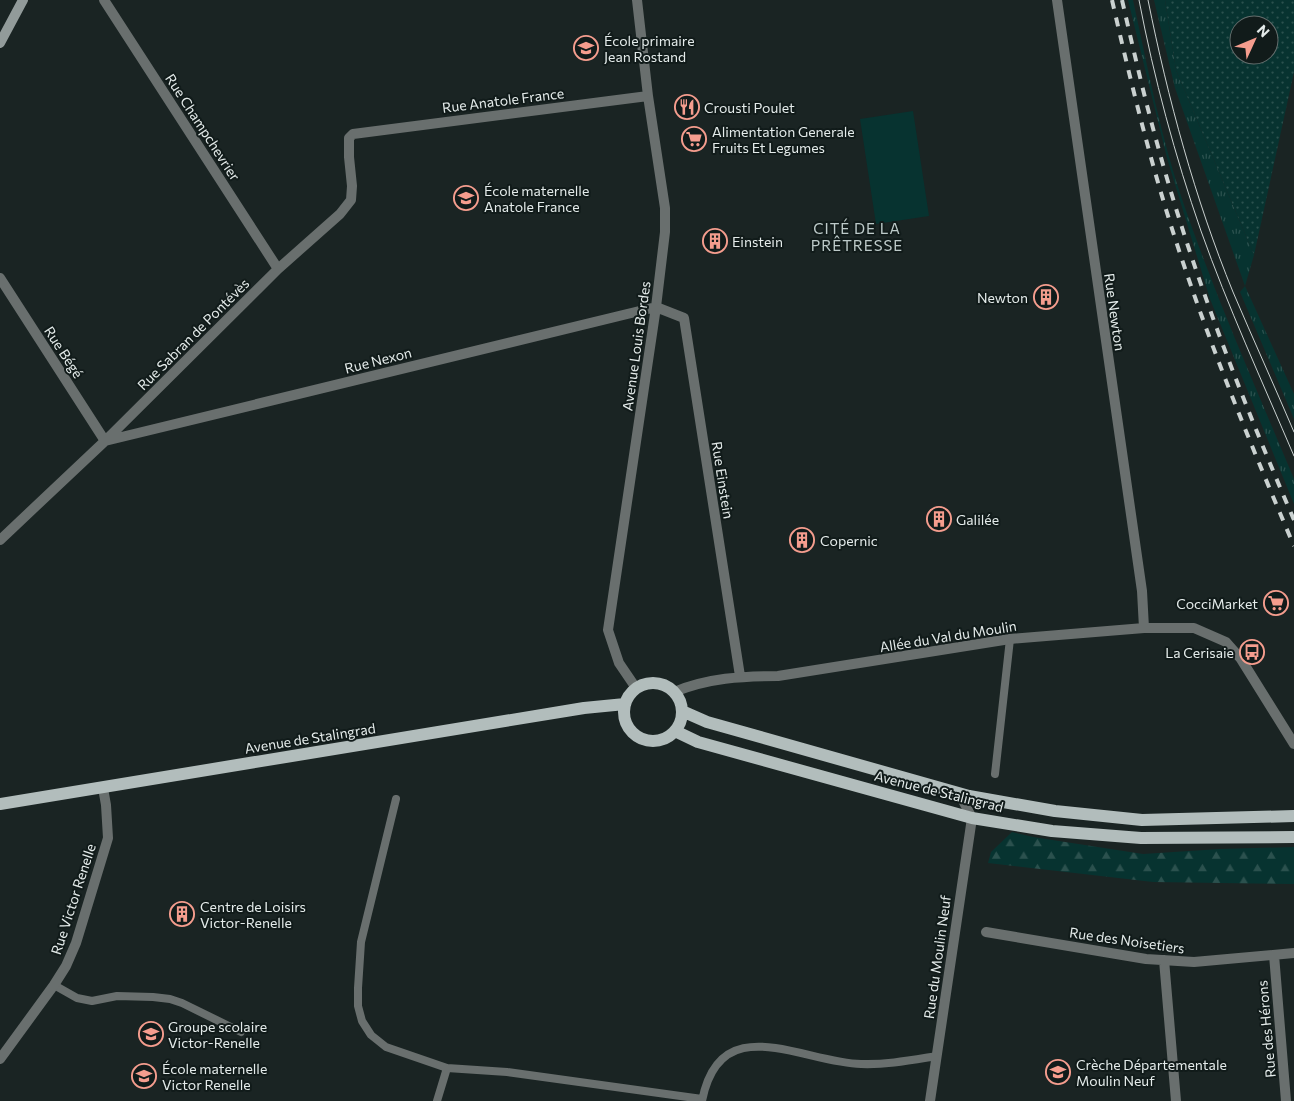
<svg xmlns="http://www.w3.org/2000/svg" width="1294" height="1101" font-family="Commissioner,sans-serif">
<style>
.grass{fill:url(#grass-tufts)}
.forest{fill:url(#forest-firs)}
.garden{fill:url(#garden-dots);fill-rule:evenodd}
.pitch{fill:#073330}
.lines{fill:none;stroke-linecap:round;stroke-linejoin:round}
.service{stroke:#696f6e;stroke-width:8}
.minor{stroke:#696f6e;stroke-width:10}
.secondary{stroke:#929b9a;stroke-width:10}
.primary{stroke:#b2bdbc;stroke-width:12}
.tram{stroke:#cad1d0;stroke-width:1}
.rail{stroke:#cad1d0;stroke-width:4;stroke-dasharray:9 9;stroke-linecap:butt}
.labels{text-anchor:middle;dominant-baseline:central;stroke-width:4;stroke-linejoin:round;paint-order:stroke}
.poi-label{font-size:14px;fill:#e4ebea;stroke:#111b1a;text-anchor:start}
.street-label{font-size:14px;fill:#e4ebea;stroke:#111b1a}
.neighbourhood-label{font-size:15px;letter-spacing:1px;fill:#bdcac9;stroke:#111b1a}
</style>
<defs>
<pattern id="grass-tufts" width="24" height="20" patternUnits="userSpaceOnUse" patternTransform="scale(1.25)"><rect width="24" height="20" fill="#073330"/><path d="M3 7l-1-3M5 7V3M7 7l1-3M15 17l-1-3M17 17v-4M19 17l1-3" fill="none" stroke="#2b514e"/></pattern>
<pattern id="forest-firs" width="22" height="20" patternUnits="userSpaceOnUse" patternTransform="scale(1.25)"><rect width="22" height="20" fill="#073330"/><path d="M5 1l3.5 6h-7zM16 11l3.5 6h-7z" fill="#2b514e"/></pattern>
<pattern id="garden-dots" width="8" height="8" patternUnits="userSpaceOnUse" patternTransform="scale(1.25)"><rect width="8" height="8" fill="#073330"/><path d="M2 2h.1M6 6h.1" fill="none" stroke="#2b514e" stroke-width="1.8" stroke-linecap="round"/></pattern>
</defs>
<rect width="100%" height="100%" fill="#1a2423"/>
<path class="grass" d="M1128 0H1133C1148 69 1161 139 1184 205 1216 298 1256 388 1294 479V504L1210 299 1167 158Z
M1154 0H1165L1176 70 1254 255 1245 286 1294 394V419L1240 292 1245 286 1175 88Z"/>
<path class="forest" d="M1012 832 1033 837 1143 854 1220 849 1294 847V884L1153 882 988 863 991 852Z"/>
<path class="garden" d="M1165 0H1294V72L1254 255 1176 70ZM1239 25H1269V55H1239Z"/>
<path class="pitch" d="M913 111 929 216 876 224 860 119Z"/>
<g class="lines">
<path class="service" d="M995 774 1010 639
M396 799 361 942 358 988V1006L362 1021 371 1035 386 1047 447 1068 437 1101
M54 985 77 998 92 1001 117 996 153 997 170 999 182 1003 241 1032
M447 1068 507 1072 702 1099
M702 1101C720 1008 801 1062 861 1064 886 1065 912 1060 937 1056"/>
<path class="minor" d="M104 0 278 269
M1057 0 1142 591 1144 628
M0 278 105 441 656 307
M656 307 684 318 740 676
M0 540 105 441 278 269 340 214 351 200 352 186 349 157V138L353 134 648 96
M636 688 619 663 608 630 656 307 665 232V208L648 96 637 0
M674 692C708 678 742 676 778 676L1010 639 1144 628H1194L1226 642 1241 659 1294 744
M986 932 1146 959 1194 962 1294 953
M1274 955 1286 1101
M1164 960 1176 1101
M0 1059 54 985 66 966 76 943 108 838 106 805 103 788
M930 1101 972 818 959 793"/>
<path class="secondary" d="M0 43 23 0"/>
<path class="primary" d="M624 712a29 29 0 1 1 58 0a29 29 0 1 1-58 0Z
M682 711 707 722 969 796 1055 811 1142 820 1294 816
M675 731 698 742 972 818 1052 831 1141 838 1294 837
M0 804 584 708 625 704"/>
<path class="tram" d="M1139 0C1154 78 1175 156 1201 231 1228 307 1262 381 1294 456
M1148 0C1168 99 1195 199 1233 292 1253 339 1274 385 1294 432"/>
<path class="rail" d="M1112 0C1130 79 1149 157 1174 235 1208 341 1250 443 1294 546
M1122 0C1133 48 1144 96 1157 143 1192 272 1241 397 1294 520"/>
</g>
<defs>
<symbol id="school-ring" viewBox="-11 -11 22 22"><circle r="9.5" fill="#111b1a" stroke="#f59d8e" stroke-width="1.5"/><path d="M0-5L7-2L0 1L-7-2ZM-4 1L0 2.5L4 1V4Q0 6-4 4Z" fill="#f59d8e"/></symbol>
<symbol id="restaurant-ring" viewBox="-11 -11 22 22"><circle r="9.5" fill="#111b1a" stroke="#f59d8e" stroke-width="1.5"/><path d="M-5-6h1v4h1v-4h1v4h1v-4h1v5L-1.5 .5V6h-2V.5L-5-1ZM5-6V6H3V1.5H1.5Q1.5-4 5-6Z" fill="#f59d8e"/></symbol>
<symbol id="supermarket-ring" viewBox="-11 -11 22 22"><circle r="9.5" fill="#111b1a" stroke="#f59d8e" stroke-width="1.5"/><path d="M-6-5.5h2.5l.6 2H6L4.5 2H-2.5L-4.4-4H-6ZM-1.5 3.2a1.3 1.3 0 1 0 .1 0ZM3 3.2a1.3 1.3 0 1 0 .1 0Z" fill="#f59d8e"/></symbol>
<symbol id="building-ring" viewBox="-11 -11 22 22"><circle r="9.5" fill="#111b1a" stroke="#f59d8e" stroke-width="1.5"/><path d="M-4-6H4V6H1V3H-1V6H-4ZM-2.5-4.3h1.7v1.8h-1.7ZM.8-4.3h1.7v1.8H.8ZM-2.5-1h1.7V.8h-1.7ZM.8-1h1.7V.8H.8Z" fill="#f59d8e"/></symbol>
<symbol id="bus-ring" viewBox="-11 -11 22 22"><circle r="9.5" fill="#111b1a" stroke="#f59d8e" stroke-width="1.5"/><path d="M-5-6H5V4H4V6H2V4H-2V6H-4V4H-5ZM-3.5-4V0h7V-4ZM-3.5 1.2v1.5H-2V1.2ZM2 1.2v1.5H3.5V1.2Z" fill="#f59d8e"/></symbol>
</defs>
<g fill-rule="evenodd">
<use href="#school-ring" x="572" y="34" width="28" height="28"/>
<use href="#restaurant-ring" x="673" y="93" width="28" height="28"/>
<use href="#supermarket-ring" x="680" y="125" width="28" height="28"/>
<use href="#school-ring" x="452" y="184" width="28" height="28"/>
<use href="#building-ring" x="701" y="227" width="28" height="28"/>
<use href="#building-ring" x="1032" y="283" width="28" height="28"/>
<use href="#building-ring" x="925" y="505" width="28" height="28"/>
<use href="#building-ring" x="788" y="526" width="28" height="28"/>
<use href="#supermarket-ring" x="1262" y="589" width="28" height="28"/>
<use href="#bus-ring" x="1238" y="638" width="28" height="28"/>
<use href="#building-ring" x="168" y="900" width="28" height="28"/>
<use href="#school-ring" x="137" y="1020" width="28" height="28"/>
<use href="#school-ring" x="1044" y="1058" width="28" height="28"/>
<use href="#school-ring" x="130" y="1062" width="28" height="28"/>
</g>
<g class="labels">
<g class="poi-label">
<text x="604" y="40">École primaire<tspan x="604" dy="16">Jean Rostand</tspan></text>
<text x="704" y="107">Crousti Poulet</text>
<text x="712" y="131">Alimentation Generale<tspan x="712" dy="16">Fruits Et Legumes</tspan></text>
<text x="484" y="190">École maternelle<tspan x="484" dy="16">Anatole France</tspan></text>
<text x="732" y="241">Einstein</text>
<text x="1028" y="297" text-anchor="end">Newton</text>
<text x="956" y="519">Galilée</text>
<text x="820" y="540">Copernic</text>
<text x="1258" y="603" text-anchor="end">CocciMarket</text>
<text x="1234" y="652" text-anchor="end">La Cerisaie</text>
<text x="200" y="906">Centre de Loisirs<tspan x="200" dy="16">Victor-Renelle</tspan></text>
<text x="168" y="1026">Groupe scolaire<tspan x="168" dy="16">Victor-Renelle</tspan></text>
<text x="1076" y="1064">Crèche Départementale<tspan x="1076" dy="16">Moulin Neuf</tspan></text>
<text x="162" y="1068">École maternelle<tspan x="162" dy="16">Victor Renelle</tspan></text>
</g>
<g class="street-label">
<text transform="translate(503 100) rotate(-7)">Rue Anatole France</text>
<text transform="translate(203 127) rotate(57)">Rue Champchevrier</text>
<text transform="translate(1115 312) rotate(82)">Rue Newton</text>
<text transform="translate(193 334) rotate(-45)">Rue Sabran de Pontévès</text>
<text transform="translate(636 346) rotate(-82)">Avenue Louis Bordes</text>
<text transform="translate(64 352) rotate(57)">Rue Bégé</text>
<text transform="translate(378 360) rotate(-14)">Rue Nexon</text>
<text transform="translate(723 480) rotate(81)">Rue Einstein</text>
<text transform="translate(948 636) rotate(-9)">Allée du Val du Moulin</text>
<text transform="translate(310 738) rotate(-9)">Avenue de Stalingrad</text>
<text transform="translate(939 791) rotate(14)">Avenue de Stalingrad</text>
<text transform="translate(73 899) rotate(-72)">Rue Victor Renelle</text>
<text transform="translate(1127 940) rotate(8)">Rue des Noisetiers</text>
<text transform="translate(937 957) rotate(-82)">Rue du Moulin Neuf</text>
<text transform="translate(1266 1029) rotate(-95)">Rue des Hérons</text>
</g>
<g class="neighbourhood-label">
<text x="857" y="228">CITÉ DE LA<tspan x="857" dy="17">PRÊTRESSE</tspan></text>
</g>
</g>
<g transform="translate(1254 40) rotate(46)"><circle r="24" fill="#111b1a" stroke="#656e6d"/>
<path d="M0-4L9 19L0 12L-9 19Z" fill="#f59d8e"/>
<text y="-8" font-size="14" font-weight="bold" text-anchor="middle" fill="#e4ebea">N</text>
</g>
</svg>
